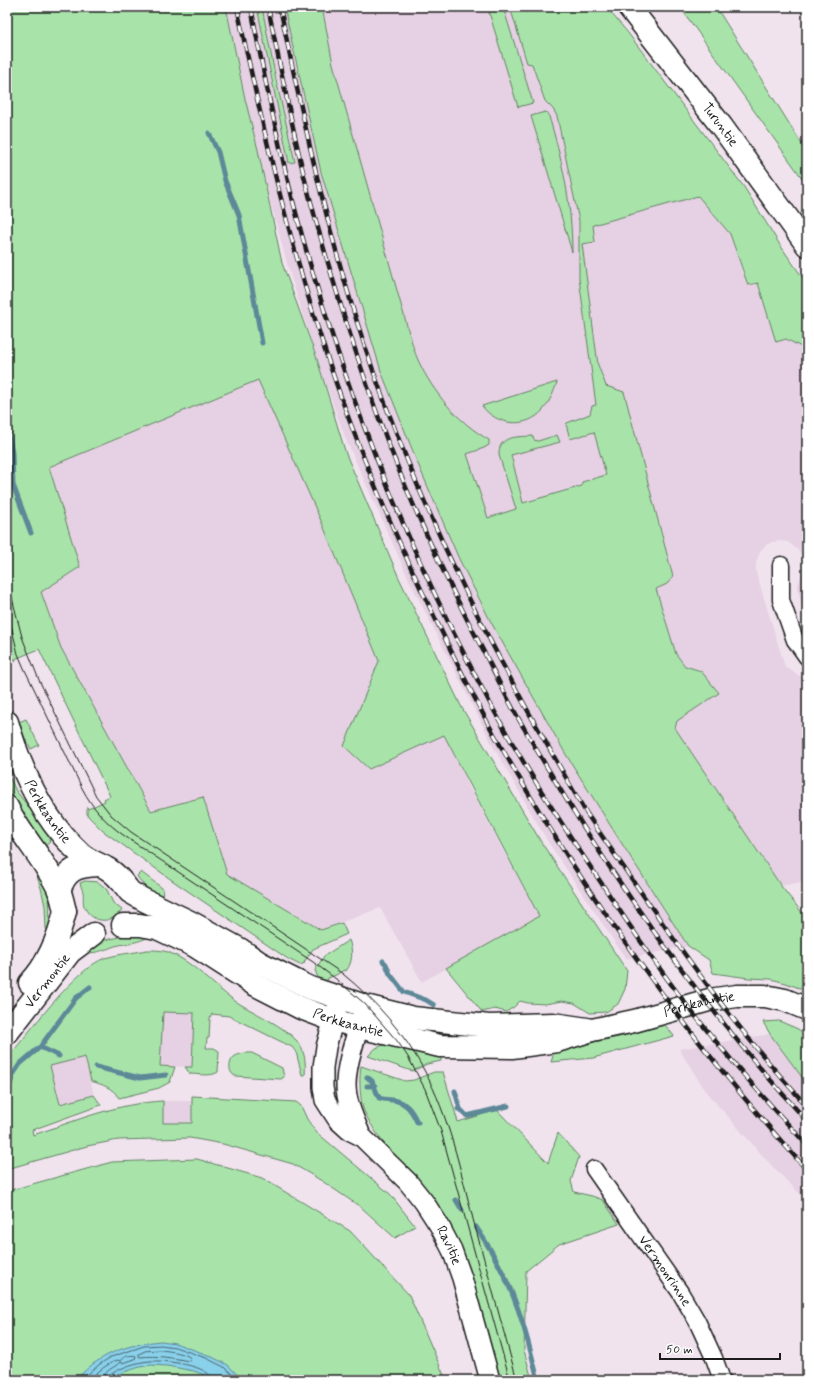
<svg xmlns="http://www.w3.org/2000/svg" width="814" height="1387" font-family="Mynerve,sans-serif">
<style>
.built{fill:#e6d0e3}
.green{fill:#a8e4aa;stroke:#628063}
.water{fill:#89d0ea;stroke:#5d8898}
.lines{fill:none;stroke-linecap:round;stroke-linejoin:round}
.shore{stroke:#48646e;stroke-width:1}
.stream{stroke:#5d8898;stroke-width:5}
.minor-casing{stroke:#1c1c1c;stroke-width:19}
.tertiary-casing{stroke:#1c1c1c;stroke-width:22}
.secondary-casing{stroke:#1c1c1c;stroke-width:25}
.minor{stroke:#fff;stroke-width:16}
.tertiary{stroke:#fff;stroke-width:19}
.secondary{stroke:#fff;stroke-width:22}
.tram{stroke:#1c1c1c;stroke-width:1}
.rail-casing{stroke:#1c1c1c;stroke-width:4.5}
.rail{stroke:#fff;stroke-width:3;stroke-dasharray:9;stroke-linecap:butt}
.labels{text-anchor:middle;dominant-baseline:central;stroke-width:3.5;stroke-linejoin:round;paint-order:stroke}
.street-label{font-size:14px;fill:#1c1c1c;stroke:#fff}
</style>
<rect width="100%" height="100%" fill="#f0e3ee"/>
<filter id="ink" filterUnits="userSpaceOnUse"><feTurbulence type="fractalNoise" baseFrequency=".025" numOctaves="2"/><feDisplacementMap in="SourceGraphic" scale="8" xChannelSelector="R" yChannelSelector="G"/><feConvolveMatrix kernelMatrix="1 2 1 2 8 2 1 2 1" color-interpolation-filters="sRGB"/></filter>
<g filter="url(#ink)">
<path class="built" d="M226 7H284L321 172 381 371 418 464 459 559 492 624 565 753 617 836 688 946 626 959 548 842 494 748 410 582 346 440 318 363 290 274 269 197 245 99Z
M322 7H510L527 63 532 64 545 101 553 109 557 116 579 221V278L596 405 594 432 606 476 582 482 585 496 488 518 467 454 434 406 409 333 333 64Z
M698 196 730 234 743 275 758 283 776 342 786 339 807 350V621L797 588 802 574 804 565 803 558 799 551 788 542 780 541 772 542 766 545 760 551 756 563V572L785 667 807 680V881L781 886 675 728 677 721 701 671 685 666 676 654 656 589 667 584 606 386 598 365 582 244 595 242 593 225Z
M258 379 322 523 379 661 344 746 370 769 444 734 470 788 539 917 422 982 380 908 321 930 227 874 203 797 151 811 61 648 41 592 80 567 49 467Z
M162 1012 194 1013 192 1067 160 1066Z
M770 1034 807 1084V1201L771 1165 706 1092 679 1049Z
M85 1057 94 1095 60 1104 50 1066Z
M163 1101H192V1123H163Z"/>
<path class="green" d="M7 7H226L245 99 258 150 282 263 317 359 346 454 399 578 462 708 541 842 627 971 625 989 618 1004 606 1012 590 1013 574 1003 562 1001 545 1004 528 1003 520 1001 514 1007 506 1012 495 1009 482 1012 446 968 539 916 444 735 369 769 344 746 379 661 322 523 258 380 49 467 80 567 41 592 61 648 151 811 203 797 227 874 321 930 342 923 347 934 313 949 304 962 305 963 300 965 288 959 176 883 103 831 89 817 87 814V807L88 809 105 801 104 799 110 796 39 649 15 659 16 661 11 657 7 639Z
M257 7H262L276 80 295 162 289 163Z
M284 7H322L333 64 409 333C412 342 414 351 418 360 433 393 458 422 489 440V445L484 448 467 454 488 518 516 509 499 455C498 435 518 437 533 436L534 440 538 441 557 435 560 442 511 455 523 503 582 486V482L606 475 594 432 570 439 566 424 567 423 590 414 592 406 596 405 579 278V221L557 116 553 109 545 101 532 64 527 63 510 7H606L628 33 744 187 780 245 807 284V350L786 339 776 342 758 283 748 285 730 234 698 196 593 225 595 242 582 244 598 365 606 386 624 392 673 577 667 584 656 589 676 654 685 666 701 671 719 693 677 721 675 728 781 886 807 919V991L786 983 771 979 749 978 713 973 709 960 688 946 617 836 565 753 492 624 459 559 418 464 381 371 321 172Z
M494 7H503L533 103 518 107 488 9Z
M680 7H716L807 152V185Z
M545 112 548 113C562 159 572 204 572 252L531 116Z
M557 382C554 392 550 401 543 410 527 429 497 426 482 406Z
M26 719 39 745 31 749 25 738 19 722Z
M7 772 16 791 45 827 50 842 45 846C31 829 14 806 8 785 6 781 7 776 7 772Z
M41 870C51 889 50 910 49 931L46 929 45 906 41 888 36 874Z
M141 872 162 888 163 890 162 898C152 893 143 886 137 876Z
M85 881 98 882 103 886 107 890 113 903 122 910C112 924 93 924 85 908 82 903 84 898 83 892 82 889 81 886 80 883Z
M136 934 150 936C139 943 127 943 115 946 104 950 93 955 81 952L100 941Z
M349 940C353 951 353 962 346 971L344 970 336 975 328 978V980L319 981 315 970 324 956Z
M147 950C154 950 161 950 168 952 194 962 212 985 235 1001 252 1012 284 1026 297 1041 305 1051 306 1062 305 1075H302L296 1052 292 1047 229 1016 212 1014 210 1018 209 1038H207L206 1048H214L219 1051 218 1072C211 1077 198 1074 190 1074L185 1067H192L194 1013 163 1012 160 1066 175 1067 170 1082 159 1088 119 1098C112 1087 103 1085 91 1081L85 1057 50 1066 60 1104 94 1095 101 1105 32 1130 33 1135C75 1121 118 1103 163 1101V1123H192V1096L296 1102 301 1106 307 1119 316 1132 390 1194 415 1226 395 1238 362 1208 322 1181 293 1164 223 1144 190 1138 118 1140 87 1146 7 1169V1120L8 1118 9 1085 7 1089V1056L15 1049C34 1026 77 968 105 958 118 954 133 953 147 950Z
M779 1021 798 1029 807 1037V1084L770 1034 763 1022Z
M665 1025 674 1036 593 1058 551 1062 554 1053 568 1047 619 1037Z
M391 1042 441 1054V1061L427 1064 413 1071 409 1070 368 1056 376 1048Z
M245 1053H252L282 1068 284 1077 281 1079 235 1076C229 1073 228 1064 233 1058 235 1055 241 1054 245 1053Z
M361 1066 405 1081 414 1080 434 1072H443L458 1122 497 1110 548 1163 558 1133 579 1157 571 1181 574 1192 592 1196 603 1200 619 1224 559 1244 526 1271 524 1350 532 1380H498L455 1236C444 1213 430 1192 413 1173 407 1166 399 1161 393 1154 384 1145 365 1118 362 1105 360 1093 359 1079 361 1066Z
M197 1159 262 1178 350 1231 409 1295 446 1380H7V1191L112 1162Z"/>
<path class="water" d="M161 1341 175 1343 208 1355 228 1365 242 1380H210L204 1375 194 1371 167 1366 151 1365 140 1367 124 1372 110 1380H75C83 1373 90 1365 99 1360 117 1348 140 1343 161 1341Z"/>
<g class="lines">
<path class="shore" d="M161 1350C169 1351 188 1353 191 1359L189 1361C173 1358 157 1355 140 1357L139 1356V1354L145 1351Z
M81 1380 100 1364 111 1357 144 1346 161 1345 175 1347 206 1358 226 1368 237 1380
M89 1380C98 1372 106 1364 118 1360L120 1361C122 1357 131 1354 136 1356L135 1359 122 1363 120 1362C114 1369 104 1369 103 1380
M108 1380 110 1375C121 1367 137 1362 150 1361 163 1360 211 1365 212 1380"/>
<path class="stream" d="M209 133 218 152 225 181 239 215 262 343
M7 424 12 453 13 485 31 533
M383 961 386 964 390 974 404 992 426 1000 434 1005
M40 1047 59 1056
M96 1067 140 1078 166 1075
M367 1077 372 1081 379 1098C384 1100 387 1099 392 1100 406 1101 412 1111 417 1122H418
M367 1086H375
M455 1091 460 1109
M7 1093 14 1073 20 1064 40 1047 76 998 90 987
M458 1109H460L467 1116 508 1106
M456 1200 462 1210
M476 1227C493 1252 508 1280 518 1309 526 1332 532 1356 538 1380"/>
<defs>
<g id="minor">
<path d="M781 565V600L795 640 807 657"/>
<path id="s1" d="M594 1169 680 1292 697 1321 714 1358 722 1380"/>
</g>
<g id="tertiary">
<path id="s2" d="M340 997 326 1047 323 1067V1087L325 1100 338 1120 349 1130 361 1136 408 1182 424 1202 439 1225 452 1250 462 1278 490 1380"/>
<path d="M361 1136C355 1120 346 1103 346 1085 346 1062 357 1035 363 1012"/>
</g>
<g id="secondary">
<path id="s3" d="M629 7 722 127 807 245"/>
<path id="s4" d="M7 722C21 771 43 821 82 855 89 861 98 863 106 868 116 873 123 883 130 892L144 900 190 922 241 950 260 963 310 988 365 1006 413 1018 489 1026 553 1024 587 1029"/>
<path d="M7 807C21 836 45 860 59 890 62 897 63 904 65 911"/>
<path d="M59 891C66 869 77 866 98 865"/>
<path id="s5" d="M123 925H140L157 928 195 946 254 984 301 1008 333 1020 359 1027 440 1046 512 1047 557 1041 592 1030 634 1021 709 1000 737 996H765L785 1000 807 1009"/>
<path d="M30 983C48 964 59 936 65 911"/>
<path id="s6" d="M7 1033 70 952 94 934"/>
</g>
</defs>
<use href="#minor" class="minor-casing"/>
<use href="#tertiary" class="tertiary-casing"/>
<use href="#secondary" class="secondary-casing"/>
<use href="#minor" class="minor"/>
<use href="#tertiary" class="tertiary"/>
<use href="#secondary" class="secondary"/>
<path class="tram" d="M7 578 22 637 39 680 96 796 111 815 131 832 343 974C376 1001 404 1033 424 1070 449 1116 460 1169 473 1219 488 1273 502 1326 517 1380
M7 609 18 654 24 668 82 788C93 809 106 823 126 837L313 962 336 979 365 1004 398 1042 408 1057 425 1089 441 1131 510 1380"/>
<defs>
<path id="rail" d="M237 7C264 134 293 260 336 383 364 464 398 543 436 620 456 661 476 703 499 743 586 896 689 1040 807 1170
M251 7C268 98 287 188 314 277 361 435 426 590 507 734 537 786 570 837 604 887 631 928 659 969 689 1008 726 1055 766 1101 807 1145
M268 7C280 65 291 122 305 180 322 245 341 309 363 373 395 470 438 565 486 656 498 680 510 705 524 728 604 868 698 1002 807 1121
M280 7C305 130 332 254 374 373 421 506 482 633 553 755 564 774 575 794 587 814 603 838 620 862 636 885 689 962 744 1038 807 1106"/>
</defs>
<use href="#rail" class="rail-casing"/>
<use href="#rail" class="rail"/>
</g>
</g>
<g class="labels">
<g class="street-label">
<text stroke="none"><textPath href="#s3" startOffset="149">Turuntie</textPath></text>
<text stroke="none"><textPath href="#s4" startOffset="99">Perkkaantie</textPath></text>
<text stroke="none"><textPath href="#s6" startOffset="66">Vermontie</textPath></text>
<text stroke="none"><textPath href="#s5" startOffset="608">Perkkaantie</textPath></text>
<text stroke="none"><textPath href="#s5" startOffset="249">Perkkaantie</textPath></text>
<text stroke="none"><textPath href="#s2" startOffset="299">Ravitie</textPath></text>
<text stroke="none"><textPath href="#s1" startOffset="124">Vermonrinne</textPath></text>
</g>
</g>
<rect width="814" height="1387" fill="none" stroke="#fff" stroke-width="24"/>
<rect x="12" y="12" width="790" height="1363" fill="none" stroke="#1c1c1c" stroke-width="1.5" filter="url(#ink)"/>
<path d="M660 1353v6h120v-6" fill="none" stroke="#1c1c1c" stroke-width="2"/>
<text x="666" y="1353" font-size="12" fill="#1c1c1c" stroke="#ffffff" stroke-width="3" paint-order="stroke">50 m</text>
</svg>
